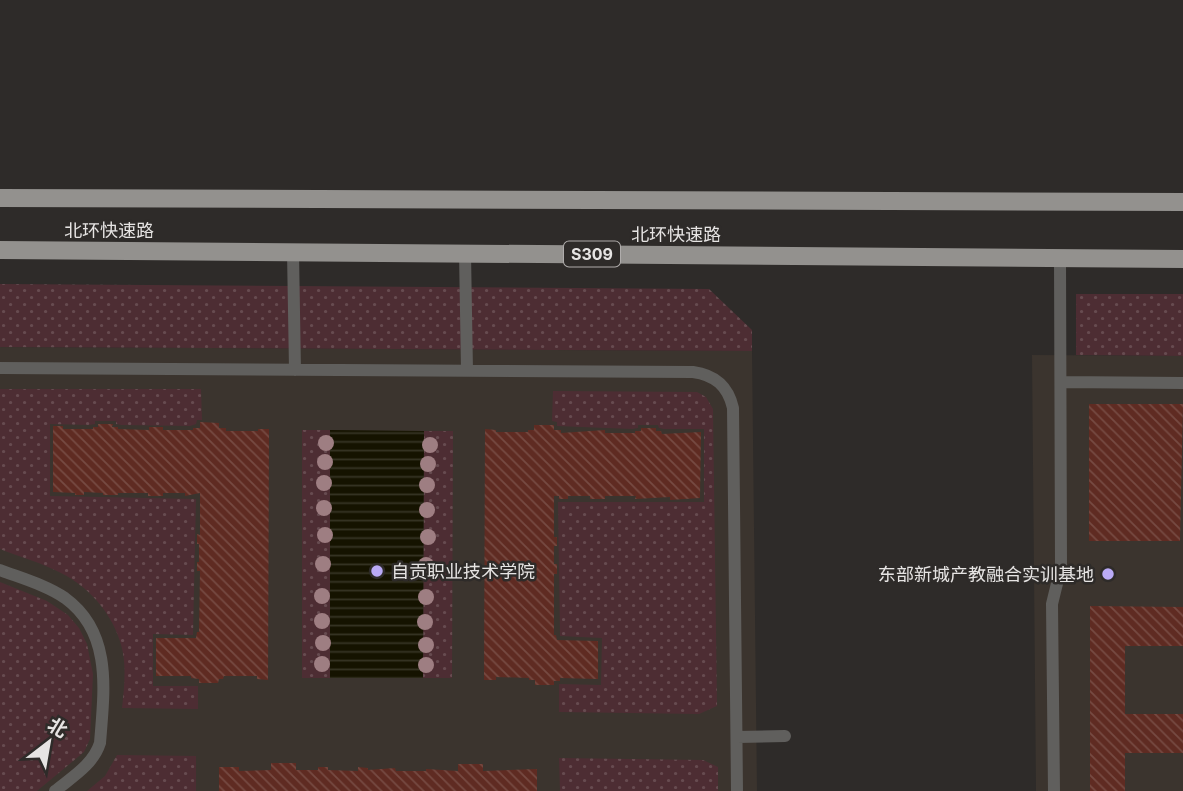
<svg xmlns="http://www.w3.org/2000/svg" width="1183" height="791" font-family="Inter,'Noto Sans SC',sans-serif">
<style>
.built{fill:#3b342e}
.grass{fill:url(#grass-dots)}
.water{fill:url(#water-rules)}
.building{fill:url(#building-back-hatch)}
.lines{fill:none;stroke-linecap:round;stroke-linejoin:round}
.lane{stroke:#605f5d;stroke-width:12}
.primary{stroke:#93918e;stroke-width:18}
.tree{fill:#9e7e82}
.poi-dot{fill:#baaaf6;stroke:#2e2b29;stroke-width:2.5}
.labels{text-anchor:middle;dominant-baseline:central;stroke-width:5;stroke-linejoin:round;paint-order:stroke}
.shield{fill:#2e2b29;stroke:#afacab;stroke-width:2}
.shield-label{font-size:16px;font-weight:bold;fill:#e6e4e3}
.street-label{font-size:18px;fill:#e6e4e3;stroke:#2e2b29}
.poi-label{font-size:18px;fill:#e6e4e3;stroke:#2e2b29;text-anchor:start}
</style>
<defs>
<pattern id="grass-dots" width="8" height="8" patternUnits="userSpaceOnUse" patternTransform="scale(1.75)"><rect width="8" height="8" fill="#4d2d33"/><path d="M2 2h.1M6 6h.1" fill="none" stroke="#674b50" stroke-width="1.8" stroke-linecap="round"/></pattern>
<pattern id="water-rules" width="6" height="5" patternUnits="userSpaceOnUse" patternTransform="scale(1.75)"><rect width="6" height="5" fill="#151300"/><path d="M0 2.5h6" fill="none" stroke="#373525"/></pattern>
<pattern id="building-back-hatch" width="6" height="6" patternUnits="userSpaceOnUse" patternTransform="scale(1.75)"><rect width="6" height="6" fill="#5f2b22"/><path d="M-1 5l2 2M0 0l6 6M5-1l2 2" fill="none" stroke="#764a42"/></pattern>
</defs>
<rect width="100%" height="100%" fill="#2e2b29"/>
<path class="built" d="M0 347 752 351 757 791H0Z
M1032 355 1183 356V791H1036Z"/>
<path class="grass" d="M0 284 709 289 752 330V351L0 347Z
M1076 294H1183V356L1076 355Z
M0 389H201L202 420H197L196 424 190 426 122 425 116 424V421H95V424L89 425 50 424V496L196 499 193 635 153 634V686H198V709L122 708C124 690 126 671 123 653 117 620 92 588 61 573 42 563 20 557 0 549Z
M553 391 697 392 706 397 713 409 717 706 699 714 559 712V684L601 685 602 638 560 636 558 502H704V429H664L659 428 658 425H638V428L632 429 557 426V422L552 421Z
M302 430H330V678H302Z
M424 431H453L452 678H423Z
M0 582 47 601 68 615 79 628 87 644 93 674 90 739 84 752 37 791H0Z
M117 755 196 756V791H87L105 776Z
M559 758 703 760 718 767V791H560Z"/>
<path class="water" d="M330 430 424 431 423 678H330Z"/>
<path class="building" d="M1089 404H1183L1180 541H1089Z
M200 422 219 423V428H226V431H258V429H269L268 680 257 679V676H224L223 679H219L218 683H199V679L191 678V676H156V638H196L197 632H199L200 571H197V562H199V544H197V534L200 535V493L185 496V493H163V496H148V493H118V495H103V493L84 492V495H75V493L53 492V426H63V429H93V427H98V424H113L112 427H118V429L149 430V427H163V430H193V428H200Z
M534 425H554V430H561V433L605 430V433H635V431H641V428H656V431H661L662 434 701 432 700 498 670 500V497L635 499 636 496H605V499H590V496H568V499H559V496H554V537H557V546H554V564H557V574H554V635H556L557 640 598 641V679L560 678V681H554V685H535V680H529V678L496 677V680H484L485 429 496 430V432H528V430H534Z
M1090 606 1183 607V646H1125V714H1183V753H1125V791H1090Z
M271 763H296V770H318V767H328V770L358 771V767L368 768V770L395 768 396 771H426V769L458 771V764H483V771L537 769V791H219V767H239V771L271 770Z"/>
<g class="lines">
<path class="lane" d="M293 252 295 370
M465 253 467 370
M0 368 693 372C715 375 728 386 733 408L737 791
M1061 382 1183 383
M0 570C21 578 46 585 65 598 113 633 104 691 100 743 93 765 72 777 55 791
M737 737 785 736
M1054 791 1052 604 1061 567 1060 258"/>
<path class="primary" d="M0 198 1183 202
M0 250 1183 259"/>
</g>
<g class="tree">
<circle cx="326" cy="443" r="8"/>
<circle cx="430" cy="445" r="8"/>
<circle cx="325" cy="462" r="8"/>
<circle cx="428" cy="464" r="8"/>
<circle cx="324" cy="483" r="8"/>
<circle cx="427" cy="485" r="8"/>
<circle cx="324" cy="508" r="8"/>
<circle cx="427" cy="510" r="8"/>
<circle cx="325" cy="535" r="8"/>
<circle cx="428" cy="537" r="8"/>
<circle cx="323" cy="564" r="8"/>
<circle cx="426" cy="565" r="8"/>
<circle cx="322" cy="596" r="8"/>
<circle cx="426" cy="597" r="8"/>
<circle cx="322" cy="621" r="8"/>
<circle cx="425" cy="622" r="8"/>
<circle cx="323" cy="643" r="8"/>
<circle cx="426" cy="645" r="8"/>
<circle cx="322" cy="664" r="8"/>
<circle cx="426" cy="665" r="8"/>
</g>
<g class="poi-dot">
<circle cx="377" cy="571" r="7"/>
<circle cx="1108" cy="574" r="7"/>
</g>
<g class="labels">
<rect class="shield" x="564" y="241.5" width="56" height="25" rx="5"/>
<g class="shield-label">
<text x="592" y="254">S309</text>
</g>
<g class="street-label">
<text x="109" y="230">北环快速路</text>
<text x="676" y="234">北环快速路</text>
</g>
<g class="poi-label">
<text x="391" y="571">自贡职业技术学院</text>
<text x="1094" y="574" text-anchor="end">东部新城产教融合实训基地</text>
</g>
</g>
<g transform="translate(49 742) rotate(31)" stroke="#2e2b29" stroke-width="5" paint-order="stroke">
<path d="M0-5L12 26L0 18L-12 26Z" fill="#e6e4e3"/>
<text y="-10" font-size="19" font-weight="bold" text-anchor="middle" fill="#e6e4e3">北</text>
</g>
</svg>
